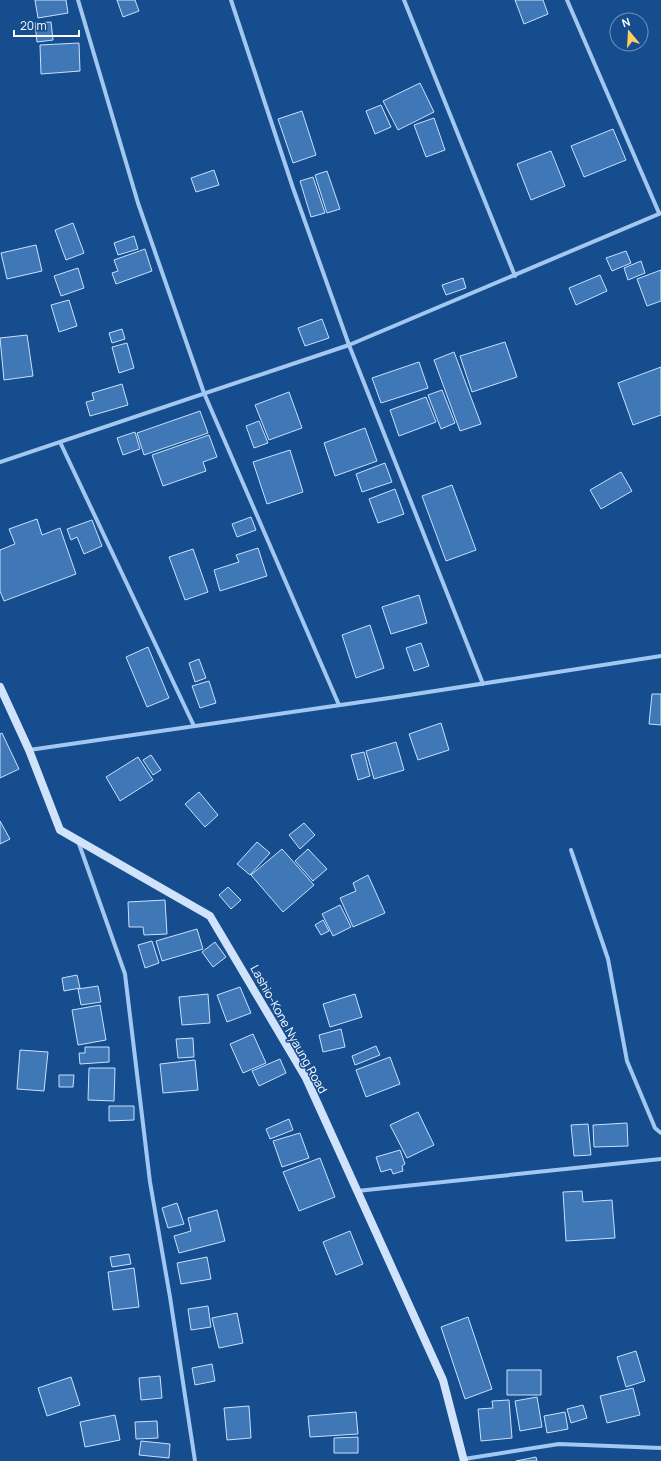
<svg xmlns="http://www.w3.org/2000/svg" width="661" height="1461" font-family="Manrope,sans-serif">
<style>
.building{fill:#3f77b7;stroke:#c9e1fb}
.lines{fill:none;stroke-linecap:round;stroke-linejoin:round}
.street{stroke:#a2c7f0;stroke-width:4}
.secondary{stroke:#d0e3fb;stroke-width:8}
.labels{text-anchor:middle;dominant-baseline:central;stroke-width:3;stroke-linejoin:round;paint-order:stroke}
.street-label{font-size:12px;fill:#fff;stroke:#164d8e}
</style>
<rect width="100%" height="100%" fill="#164d8e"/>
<path class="building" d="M35 0H66L68 13 38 18Z
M117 0H135L139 11 123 17Z
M515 0H543L548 14 524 24Z
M51 22 53 40 37 42 35 23Z
M79 43 80 71 41 74 40 45Z
M420 83 434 112 398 130 383 101Z
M381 105 391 127 375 134 366 111Z
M302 111 316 155 293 163 278 119Z
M434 118 445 150 426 157 414 125Z
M613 129 626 160 584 177 571 146Z
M551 151 565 186 531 200 517 164Z
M214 170 219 185 196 192 191 178Z
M327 171 340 209 327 213 315 175Z
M313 177 325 213 311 217 300 181Z
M73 223 84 253 66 260 55 230Z
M134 236 138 249 118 255 114 243Z
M36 245 42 271 7 279 1 253Z
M145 249 152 271 116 284 112 273 118 271 114 260Z
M626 251 631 263 612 271 606 258Z
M641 261 645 273 628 280 624 268Z
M78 268 84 288 61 296 54 276Z
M661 270V301L647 306 637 279Z
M600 275 607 291 576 305 569 288Z
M463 278 466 288 446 295 442 285Z
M69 300 77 326 59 332 51 305Z
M322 319 329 338 305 346 298 328Z
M122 329 125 339 112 343 109 333Z
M27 335 33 376 4 380 0 338Z
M505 342 517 377 472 392 460 356Z
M127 343 134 368 119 373 112 347Z
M454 352 481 424 460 431 434 360Z
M419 362 428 388 381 403 372 378Z
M661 367V415L633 425 618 383Z
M122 384 128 405 90 416 86 402 94 400 92 393Z
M442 390 455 423 441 429 428 395Z
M289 392 302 428 269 440 255 405Z
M426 397 436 422 399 436 390 410Z
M200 411 208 433 144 455 137 433Z
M259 421 268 443 254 448 246 426Z
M365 428 377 461 335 476 324 443Z
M135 432 140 449 123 455 117 438Z
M209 435 217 457 203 462 206 471 163 486 152 455Z
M290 450 303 492 267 504 253 462Z
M385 463 392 482 362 492 356 474Z
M621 472 632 491 601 509 590 490Z
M452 485 476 550 446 561 422 496Z
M395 489 404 514 378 523 369 499Z
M251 517 256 530 237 537 232 524Z
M37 519 42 535 60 528 76 574 4 601 0 591V550L15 544 9 529Z
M92 520 102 546 84 554 77 537 71 540 67 529Z
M258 548 267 576 220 591 214 570 239 562 236 555Z
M193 549 208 592 185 600 169 557Z
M419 595 427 623 391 634 382 607Z
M370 625 384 668 356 678 342 635Z
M421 643 429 666 414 671 406 648Z
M148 647 169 698 147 707 126 657Z
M199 659 206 678 195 682 189 663Z
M209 681 216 703 200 708 192 686Z
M652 694H661V725L649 724Z
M441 723 449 750 418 760 409 734Z
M2 733 19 769 0 778V734Z
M396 742 404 770 374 779 366 751Z
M364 752 370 776 358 780 351 755Z
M151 755 161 770 153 775 143 760Z
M138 757 153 780 120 801 106 777Z
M199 792 218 815 205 827 185 804Z
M0 821 10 839 0 844Z
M304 823 315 835 300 849 289 835Z
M257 842 270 853 250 875 237 864Z
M282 849 314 885 283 912 251 875Z
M308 849 327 869 313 881 295 861Z
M368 875 385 913 353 927 340 898 356 891 353 883Z
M228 887 241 900 231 909 219 895Z
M165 900 167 934 144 935 143 927H129L128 902Z
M340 905 351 927 333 936 322 914Z
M323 920 329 931 321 935 315 925Z
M197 929 203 949 162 961 156 941Z
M152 941 159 963 145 968 138 945Z
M215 942 226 957 213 967 202 952Z
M77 975 80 988 64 991 62 978Z
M98 986 101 1002 81 1005 78 989Z
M240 987 251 1013 227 1022 217 995Z
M208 994 210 1023 182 1025 179 997Z
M355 994 362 1017 330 1027 323 1004Z
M100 1005 106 1040 78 1045 72 1010Z
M341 1029 345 1047 323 1052 319 1035Z
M253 1034 266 1063 243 1073 230 1044Z
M193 1038 194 1057 178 1058 176 1039Z
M376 1046 380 1055 355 1065 352 1056Z
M85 1047H109V1062L80 1064 79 1053H85Z
M20 1050 48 1052 44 1091 17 1089Z
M390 1057 400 1084 366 1097 356 1070Z
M280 1059 286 1073 259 1086 252 1071Z
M195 1060 198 1090 163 1093 160 1064Z
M89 1068H115L114 1101 88 1100Z
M59 1075H74L73 1087H59Z
M109 1106H134V1120L109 1121Z
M418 1112 434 1145 407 1158 390 1125Z
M289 1119 293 1130 270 1139 266 1129Z
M627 1123 628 1146 594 1147 593 1125Z
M588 1124 591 1155 574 1156 571 1125Z
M300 1133 309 1158 282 1167 273 1141Z
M400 1150 405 1164 402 1166 403 1171 393 1174 391 1169 381 1172 376 1157Z
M320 1158 335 1197 299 1211 283 1172Z
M582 1191 583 1202 612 1200 615 1238 566 1241 563 1192Z
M177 1203 184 1224 168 1228 162 1208Z
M217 1210 225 1241 179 1253 174 1236 191 1231 188 1218Z
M350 1231 363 1264 336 1275 323 1242Z
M129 1254 131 1264 112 1267 110 1257Z
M207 1257 211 1279 181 1284 177 1263Z
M134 1268 139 1307 113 1310 108 1272Z
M208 1306 211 1327 191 1330 188 1309Z
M237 1313 243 1343 219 1348 212 1318Z
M468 1317 492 1389 465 1399 441 1327Z
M636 1351 645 1381 626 1387 617 1357Z
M212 1364 215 1381 195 1385 192 1368Z
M507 1370H541V1395H507Z
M160 1376 162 1398 141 1400 139 1378Z
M71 1377 80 1405 47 1416 38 1388Z
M633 1388 640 1415 607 1423 600 1396Z
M537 1397 542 1427 520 1431 515 1401Z
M509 1400 512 1438 481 1441 478 1409 493 1408 492 1401Z
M583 1405 587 1418 571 1423 567 1409Z
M249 1406 251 1438 227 1440 224 1408Z
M356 1412 358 1434 310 1437 308 1416Z
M565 1412 568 1429 547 1433 544 1416Z
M115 1415 120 1440 85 1447 80 1422Z
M157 1421 158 1438 136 1439 135 1422Z
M358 1437V1453H334V1438Z
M141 1441 170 1444 169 1458 139 1455Z
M536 1457 537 1461H516Z"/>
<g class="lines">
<path class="street" d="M78 0 138 203 204 393 339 705
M231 0 293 188 349 345 483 684
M404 0 515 276
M567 0 659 213
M60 442 194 726
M0 462 349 345 661 213
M29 750 396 697 661 656
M78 841 125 974 150 1182 170 1297 195 1461
M571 850 608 959 627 1061 655 1128 661 1133
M357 1191 661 1159
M464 1459 559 1444 661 1448"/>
<path class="secondary" d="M0 687 29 750 60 830 210 916 306 1078 443 1380 464 1461"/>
</g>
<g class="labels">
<g class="street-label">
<text transform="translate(289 1029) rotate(61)">Lashio-Kone Nyaung Road</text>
</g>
</g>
<g transform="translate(629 32) rotate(342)"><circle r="19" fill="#164d8e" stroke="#7394bb"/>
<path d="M0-3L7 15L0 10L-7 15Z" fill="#ffce61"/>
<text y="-6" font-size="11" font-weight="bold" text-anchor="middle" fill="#ffffff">N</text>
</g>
<path d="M14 30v6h65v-6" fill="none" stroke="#ffffff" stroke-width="2"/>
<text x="20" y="30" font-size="12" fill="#ffffff" stroke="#164d8e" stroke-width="3" paint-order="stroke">20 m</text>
</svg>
